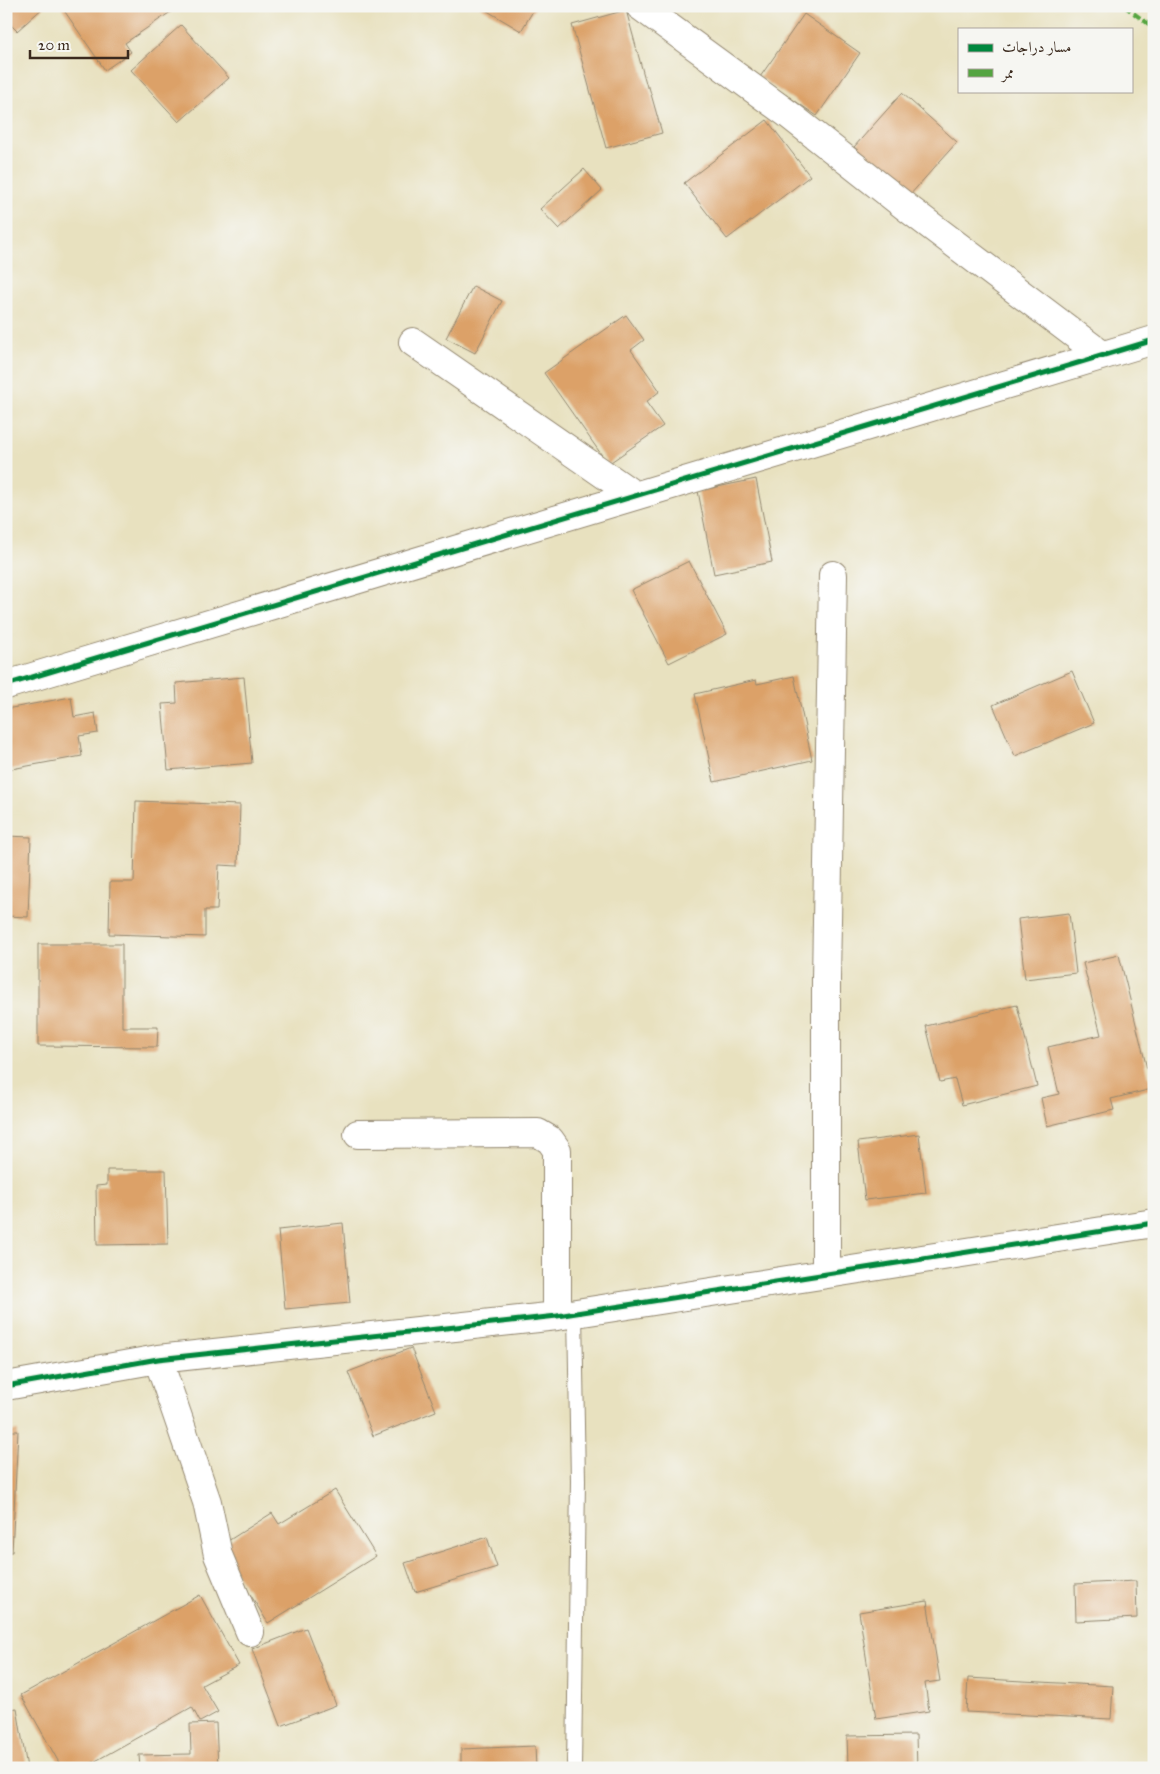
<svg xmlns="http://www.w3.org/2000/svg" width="1160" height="1774" font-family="'IM FELL Great Primer',Amiri,serif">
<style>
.building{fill:#dca168}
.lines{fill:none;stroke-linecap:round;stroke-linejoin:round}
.service-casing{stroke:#92866e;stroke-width:16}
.minor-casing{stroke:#92866e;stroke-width:30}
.service{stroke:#fff;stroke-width:14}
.minor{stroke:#fff;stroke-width:28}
.quiet{stroke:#54a441;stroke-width:4;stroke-dasharray:8 4;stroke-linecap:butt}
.cycleway-casing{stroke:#f6f6f2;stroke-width:8}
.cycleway{stroke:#00873e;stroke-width:5}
</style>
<rect width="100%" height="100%" fill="#f6f6f2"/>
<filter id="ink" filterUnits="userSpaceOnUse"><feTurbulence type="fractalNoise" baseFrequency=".02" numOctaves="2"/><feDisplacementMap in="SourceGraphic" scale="10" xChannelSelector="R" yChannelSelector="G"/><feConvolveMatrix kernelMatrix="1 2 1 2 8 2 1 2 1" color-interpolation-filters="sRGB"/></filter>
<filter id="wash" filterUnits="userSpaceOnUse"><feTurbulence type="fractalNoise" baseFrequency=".0096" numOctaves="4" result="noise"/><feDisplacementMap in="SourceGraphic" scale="20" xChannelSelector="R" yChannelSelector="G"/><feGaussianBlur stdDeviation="1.12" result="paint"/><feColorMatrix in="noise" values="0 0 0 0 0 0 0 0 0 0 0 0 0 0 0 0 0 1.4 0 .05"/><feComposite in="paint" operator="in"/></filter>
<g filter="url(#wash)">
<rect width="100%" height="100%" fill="#e8e1bf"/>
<g id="blocks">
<path class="building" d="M6 6H45L17 31 6 20Z
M61 6H168L172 11 125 43 131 52 105 70Z
M479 6H536L521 31Z
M626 10 647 87H649L662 133 606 148 572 25Z
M804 14 860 53 817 116 760 77Z
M181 25 229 78 179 122 131 70Z
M902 93 957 142 909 196 854 147Z
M767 120 810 176 727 239 684 183Z
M584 169 602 190 559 229 540 209Z
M473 286 502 301 475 353 446 338Z
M626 315 644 340 631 350 660 391 646 402 663 426 608 464 544 373Z
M756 479 772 562 714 574 698 491Z
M689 561 727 634 669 663 631 590Z
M1072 671 1094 723 1015 756 993 705Z
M794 676 812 760 714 782 695 694 756 680 757 684Z
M244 677 252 763 168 770 162 704 177 703 176 683Z
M71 697 74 717 95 713 98 733 79 736 82 756 6 770V709Z
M136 801 240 805 238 866 219 865 217 910H205V937L109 934 110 882H134Z
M6 836 31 837 28 917 6 916Z
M1069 913 1076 973 1025 979 1018 919Z
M38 944H122V1027H158L157 1047 38 1046Z
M1119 955 1152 1089 1111 1099 1114 1110 1047 1126 1041 1098 1059 1094 1048 1047 1101 1035 1083 963Z
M1017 1005 1037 1086 962 1105 955 1079 940 1082 926 1026Z
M919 1134 926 1193 865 1200 858 1142Z
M107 1170H166L168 1244 97 1245 96 1186 107 1185Z
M343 1223 350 1303 285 1309 278 1230Z
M411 1348 436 1411 373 1436 348 1372Z
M6 1431H18L12 1552H6Z
M335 1490 376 1556 268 1623 220 1546 272 1513 279 1524Z
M487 1537 497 1567 415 1592 405 1563Z
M1136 1581 1137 1618 1076 1621 1075 1584Z
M200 1595 239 1665 202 1685 218 1712 200 1722 192 1707 83 1768H62L21 1695Z
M927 1601 940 1681 925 1683 929 1711 876 1719 859 1612Z
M306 1628 336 1705 281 1726 252 1649Z
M968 1678 1113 1686 1111 1719 966 1712Z
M17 1708 27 1768H6V1710Z
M216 1723 218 1768H140L139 1755 191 1754 190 1724Z
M916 1735 917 1768H848L847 1736Z
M535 1746 536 1768H461V1749Z"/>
</g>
</g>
<g filter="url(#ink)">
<use href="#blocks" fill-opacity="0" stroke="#92866e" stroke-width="1"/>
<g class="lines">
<defs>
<path id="service" d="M574 1768 578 1481 575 1313"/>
<path id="minor" d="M640 6 788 114 906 207 1102 355
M413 342 634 495
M6 685 1154 340
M358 1134 538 1133 550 1140 557 1150V1316
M826 1274V979L833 575
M158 1359 207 1502 218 1555 250 1632
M6 1386 158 1359 557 1316 1154 1223"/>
</defs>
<use href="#service" class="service-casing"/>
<use href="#minor" class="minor-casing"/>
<use href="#service" class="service"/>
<use href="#minor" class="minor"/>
<path class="quiet" d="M1124 6 1150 25
M1152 1768 1154 1693"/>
<defs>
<path id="cycleway" d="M6 685 1154 340
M6 1386 158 1359 557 1316 1154 1223"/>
</defs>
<use href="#cycleway" class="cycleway-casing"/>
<use href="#cycleway" class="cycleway"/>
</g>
</g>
<rect width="1160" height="1774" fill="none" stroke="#f6f6f2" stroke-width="25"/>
<rect x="958" y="28" width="175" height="65" fill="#f6f6f2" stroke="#aba49d"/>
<rect x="968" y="44" width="25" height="8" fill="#00873e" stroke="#aba49d"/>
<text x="1002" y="52" font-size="15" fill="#3b2a1e">مسار دراجات</text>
<rect x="968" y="69" width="25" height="8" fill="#54a441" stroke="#aba49d"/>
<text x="1002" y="78" font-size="15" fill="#3b2a1e">ممر</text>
<path d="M30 50v8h98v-8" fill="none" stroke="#3b2a1e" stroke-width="2.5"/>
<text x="38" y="50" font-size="15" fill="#3b2a1e" stroke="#f6f6f2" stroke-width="4" paint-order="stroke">20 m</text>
</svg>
